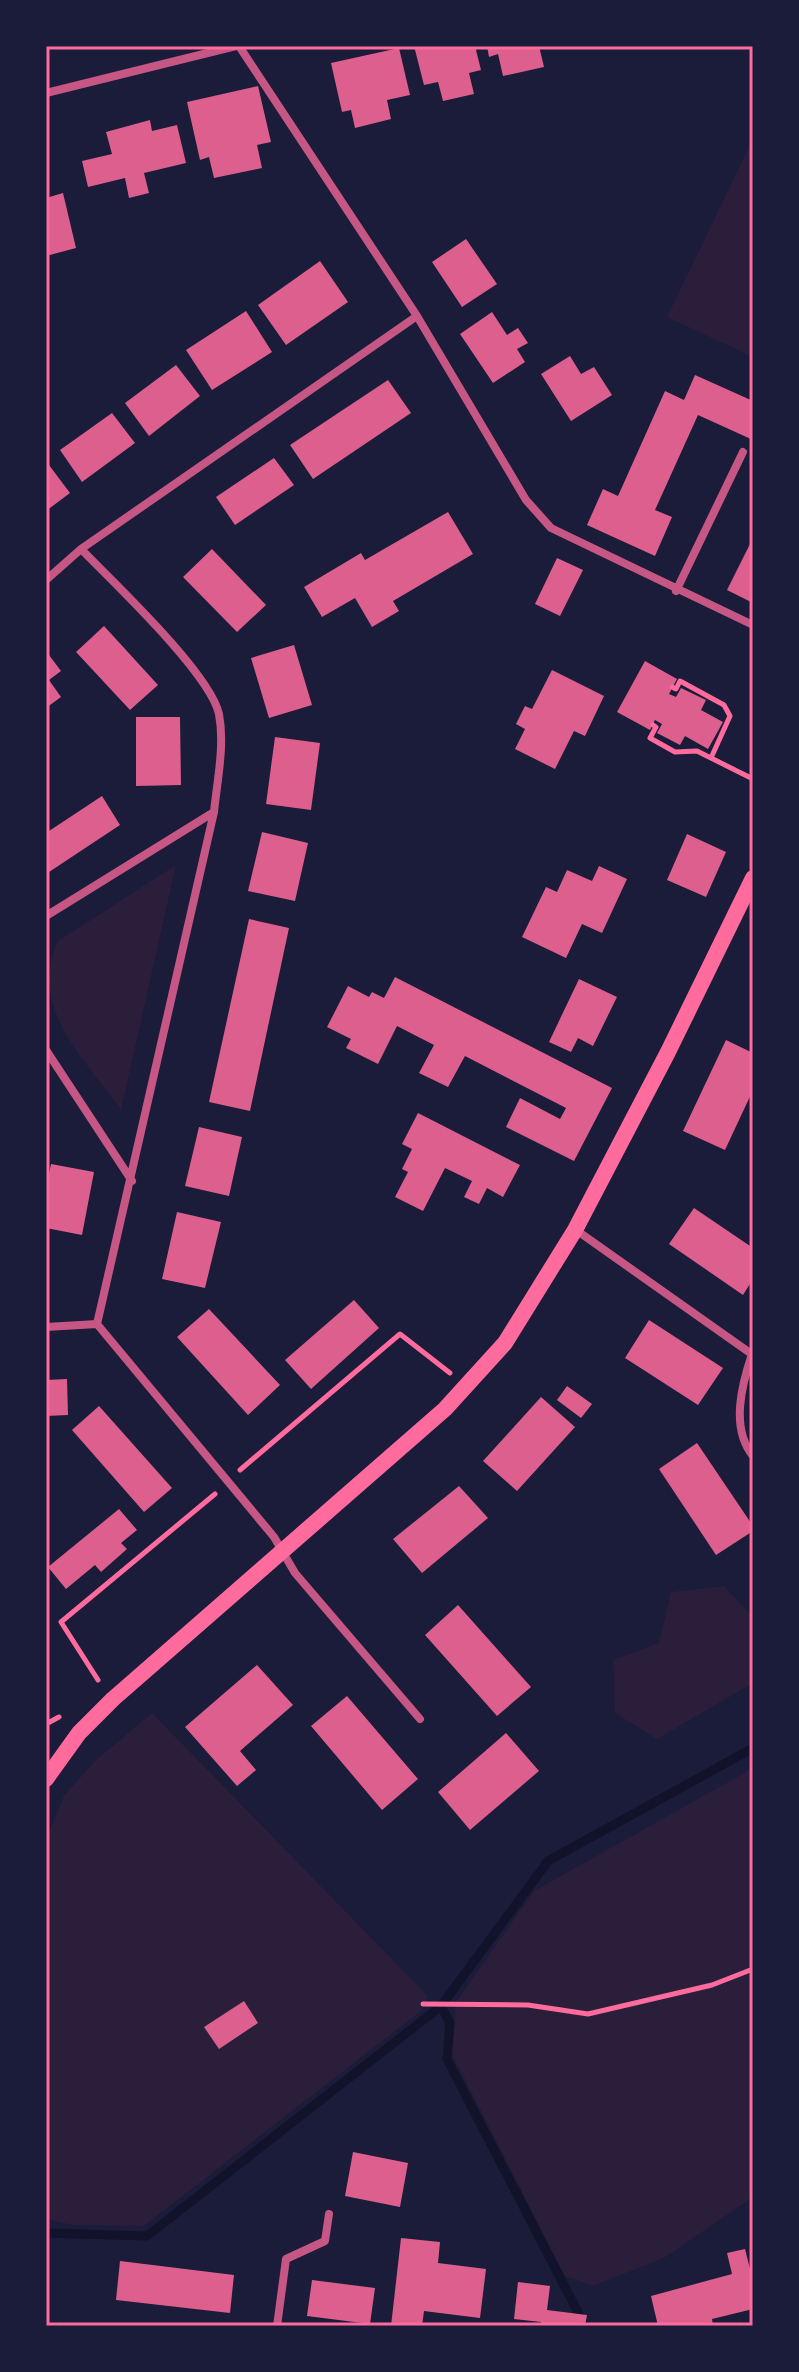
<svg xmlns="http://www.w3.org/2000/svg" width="799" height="2372" font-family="Manrope,sans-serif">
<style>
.green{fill:#2a1e3b}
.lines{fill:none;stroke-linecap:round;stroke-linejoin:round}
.stream{stroke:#12122b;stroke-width:9}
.building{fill:#dd5f8e}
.path{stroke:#ff6b9d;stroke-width:5}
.minor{stroke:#c65784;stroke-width:8}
.secondary{stroke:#ff6b9d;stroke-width:16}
.neatline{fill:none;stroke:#ff6b9d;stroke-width:3}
</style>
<rect width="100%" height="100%" fill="#1b1b3a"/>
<path class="green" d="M753 139V357L667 317Z
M176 865 121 1110C85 1059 27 1007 58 941Z
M724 1586 753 1617V1683L657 1739 615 1713 613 1660 659 1643 671 1592Z
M152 1713 428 1996 421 2011 144 2226 73 2225 46 2219V1840L64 1796 95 1761Z
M753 1768V2197L664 2258 593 2286 565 2276 452 2054 456 2002 534 1891Z"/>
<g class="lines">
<path class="stream" d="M441 2006 450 2023 447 2059 585 2326
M46 2233 147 2236 441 2006 548 1861 753 1748"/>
</g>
<path class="building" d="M414 46H475L481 70 469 73 474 94 443 101 438 82 424 85Z
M487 46H539L544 67 503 76 498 54 489 57Z
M399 48 410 95 387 100 391 119 355 128 351 110 342 112 331 63Z
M258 86 271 142 257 145 262 168 214 178 209 157 200 160 187 102Z
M150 120 152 131 177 125 186 163 144 173 149 193 129 198 125 178 88 187 82 161 112 154 106 132Z
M63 193 76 248 46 256V198Z
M466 239 497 284 462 307 432 262Z
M320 261 348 302 286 345 258 305Z
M246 311 272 352 212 390 186 350Z
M492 312 507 335 518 328 528 343 517 349 525 362 493 383 460 334Z
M570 356 581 374 594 367 612 395 571 421 541 374Z
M176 365 200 396 149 436 125 403Z
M695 375 753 401V440L698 415 655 510 672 517 655 556 587 525 603 489 618 496 665 391 684 400Z
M388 380 411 413 313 479 290 445Z
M112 413 135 443 82 482 60 450Z
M274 458 294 485 235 525 216 497Z
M46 461 70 493 46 511Z
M448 512 473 554 393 601 399 611 372 627 355 598 322 617 304 587 361 553 365 560Z
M753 538V603L727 590Z
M212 549 266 605 237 632 183 577Z
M557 558 583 570 560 616 535 604Z
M104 626 158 685 130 710 76 652Z
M294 645 312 705 269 718 251 658Z
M46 651 61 671 49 680 61 697 46 708Z
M645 661 677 679 669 694 676 697 681 688 706 700 701 710 723 722 708 749 685 736 680 745 657 733 662 724 655 720 650 730 617 712Z
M552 670 604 696 585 736 574 731 555 769 515 749 525 729 516 724 525 706 532 709Z
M136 717H180L181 785 136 786Z
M275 737 320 743 311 810 266 804Z
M102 796 120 825 46 874V833Z
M262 832 308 843 295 901 248 891Z
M687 834 726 852 706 897 667 880Z
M599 866 627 879 602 933 582 924 566 958 522 937 546 887 557 892 567 870 592 881Z
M249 919 289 928 250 1111 209 1102Z
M395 977 612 1088 574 1161 506 1127 520 1098 560 1119 566 1108 465 1056 448 1087 419 1073 434 1045 397 1026 378 1064 346 1048 351 1039 327 1027 348 986 369 997 372 992 384 998Z
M579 979 617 997 593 1046 578 1038 571 1052 549 1042Z
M726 1040 753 1053V1090L725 1150 683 1131Z
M418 1113 520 1165 503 1197 487 1188 479 1204 464 1197 472 1181 445 1168 423 1211 395 1197 408 1172 402 1169 412 1149 402 1144Z
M199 1127 242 1137 229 1196 185 1186Z
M51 1164 94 1172 82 1235 46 1228V1189Z
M694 1208 753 1248V1279L743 1295 669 1244Z
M177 1212 221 1222 205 1288 162 1279Z
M354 1300 379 1328 311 1389 285 1360Z
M209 1309 280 1385 248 1415 177 1337Z
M649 1320 723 1368 698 1405 625 1358Z
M67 1379 68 1415 46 1416V1380Z
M567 1386 592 1404 581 1418 557 1400Z
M541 1397 575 1427 517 1491 483 1461Z
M99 1406 172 1488 144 1512 72 1430Z
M697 1443 753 1526V1531L716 1555 659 1469Z
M459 1486 488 1518 422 1573 393 1539Z
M119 1509 137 1530 121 1543 127 1549 101 1572 95 1565 66 1589 48 1567Z
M458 1605 531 1687 497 1716 425 1635Z
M257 1665 293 1705 240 1751 256 1770 237 1786 185 1727Z
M347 1696 418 1779 382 1810 311 1726Z
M506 1733 539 1771 470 1830 438 1792Z
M244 2001 258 2023 219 2049 204 2027Z
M353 2152 408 2163 400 2207 345 2196Z
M401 2238 440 2242 438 2263 486 2269 480 2318 424 2311 422 2326H391Z
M745 2249 750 2269 753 2268V2309L712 2319 713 2326H658L651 2296 732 2274 727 2253Z
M120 2261 234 2275 230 2313 116 2300Z
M312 2280 375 2288 370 2324 307 2316Z
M518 2282 550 2286 547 2310 587 2315 585 2326H541V2322L514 2319Z"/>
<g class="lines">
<path class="path" d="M672 687 676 689 680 681 724 705 730 716 711 758
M653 725 656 727 650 738 675 752 697 751 753 779
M240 1470 400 1334 450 1373
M98 1680 61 1622 215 1494
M46 1724 59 1717
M423 2004 528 2005 588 2014 712 1985 753 1969"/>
<path class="minor" d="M239 46 417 316 526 500 551 528 753 625
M46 93 236 46
M81 549C113 582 210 673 219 714 225 746 217 781 214 812L97 1324 274 1537 295 1573 420 1719
M46 580 81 549 417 316
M676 591 743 452
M46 916 214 812
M46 1050 132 1181
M576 1230 753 1355
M46 1327 97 1324
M752 1354C742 1384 730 1428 753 1456
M277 2326 286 2259 325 2241 329 2214"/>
<path class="secondary" d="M46 1779 79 1733 113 1699 445 1409 505 1343 575 1230 668 1052 753 878"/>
</g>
<rect width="799" height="2372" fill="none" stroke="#1b1b3a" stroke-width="96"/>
<rect x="48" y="48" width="703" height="2276" class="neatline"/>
</svg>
